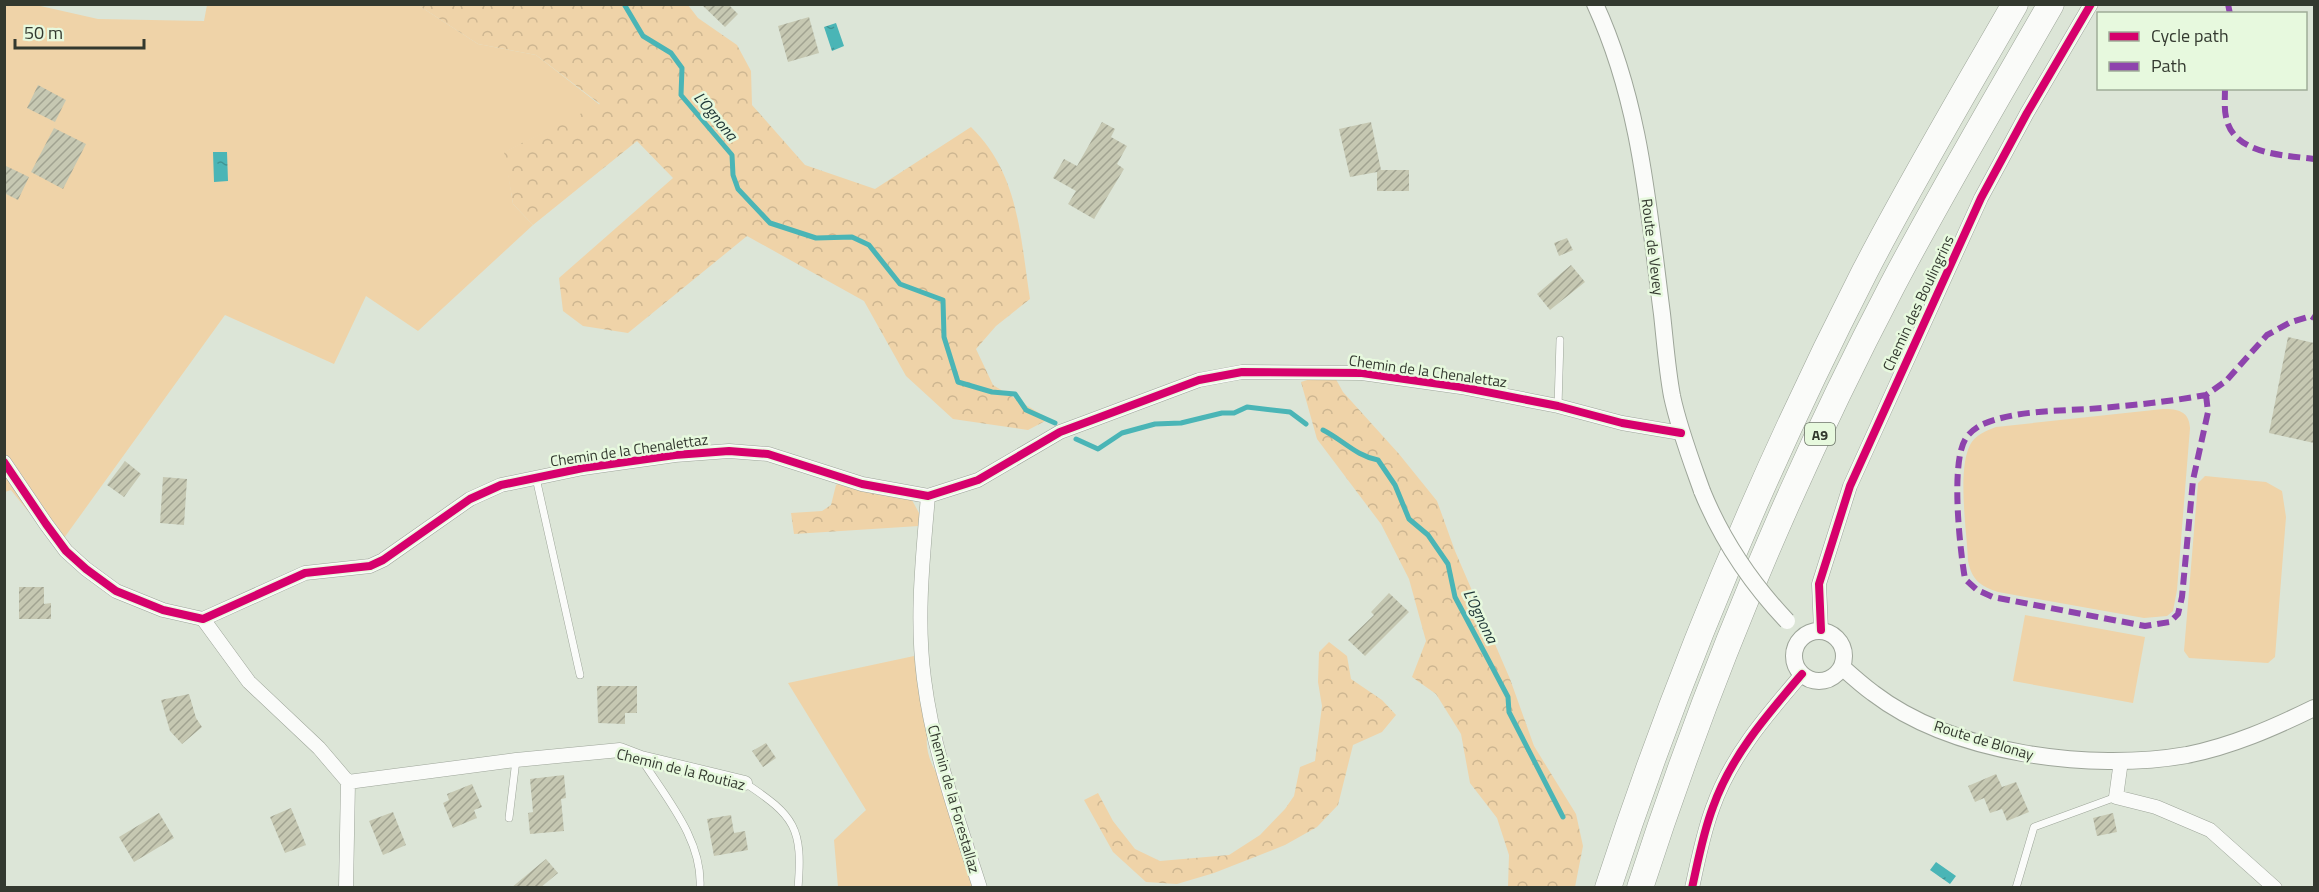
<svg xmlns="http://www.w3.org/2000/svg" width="2319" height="892" font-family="'Titillium Web',sans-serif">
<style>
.green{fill:#efd3a8}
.forest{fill:url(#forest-crowns)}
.water{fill:url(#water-ripples)}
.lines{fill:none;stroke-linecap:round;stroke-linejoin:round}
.stream{stroke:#4ab5b6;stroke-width:5}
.building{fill:url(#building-hatch)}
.service-casing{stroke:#9da599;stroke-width:8}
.minor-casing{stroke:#9da599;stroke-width:15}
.tertiary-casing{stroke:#9da599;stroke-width:18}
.motorway-casing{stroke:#9da599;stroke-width:27}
.service{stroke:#fafbf9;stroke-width:7}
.minor{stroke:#fafbf9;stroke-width:14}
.tertiary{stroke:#fafbf9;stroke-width:16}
.motorway{stroke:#fafbf9;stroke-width:26}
.tertiary-bridge-casing{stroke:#9da599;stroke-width:18;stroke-linecap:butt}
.tertiary-bridge{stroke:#fafbf9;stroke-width:16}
.quiet{stroke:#8e44ad;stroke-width:6;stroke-dasharray:12 6;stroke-linecap:butt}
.cycleway-casing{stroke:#e7f9de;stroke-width:11}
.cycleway{stroke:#d6006c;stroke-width:8}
.labels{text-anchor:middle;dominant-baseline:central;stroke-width:5;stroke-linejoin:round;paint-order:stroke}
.shield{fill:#e7f9de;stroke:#697364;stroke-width:1.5}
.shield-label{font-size:14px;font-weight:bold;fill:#33392f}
.street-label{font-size:15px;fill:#33392f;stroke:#e7f9de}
.water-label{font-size:16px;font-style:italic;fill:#1f3536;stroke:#e7f9de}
</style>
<defs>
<pattern id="forest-crowns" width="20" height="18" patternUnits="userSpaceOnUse" patternTransform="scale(1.5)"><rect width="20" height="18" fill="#efd3a8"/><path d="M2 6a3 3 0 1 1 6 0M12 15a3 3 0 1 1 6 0" fill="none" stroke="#cdb691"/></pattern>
<pattern id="water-ripples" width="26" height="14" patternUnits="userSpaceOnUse" patternTransform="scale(1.5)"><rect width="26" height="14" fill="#4ab5b6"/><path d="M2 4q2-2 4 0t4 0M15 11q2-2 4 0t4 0" fill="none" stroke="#3e9494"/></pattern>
<pattern id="building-hatch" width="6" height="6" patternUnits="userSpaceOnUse" patternTransform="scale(1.5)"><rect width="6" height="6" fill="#c6c8b2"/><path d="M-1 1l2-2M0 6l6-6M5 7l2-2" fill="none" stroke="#a1a391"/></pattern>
</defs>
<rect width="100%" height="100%" fill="#dce5d7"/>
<path class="green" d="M5 5H36L98 19 204 21 207 5H418L478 44 536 55 600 105 505 152 513 204 533 225 418 331 366 296 334 364 225 315 64 538 27 510 11 490 5 492Z
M2163 409C2178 409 2189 411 2190 428L2177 590 2173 611 2167 616 2144 618 1998 592C1980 586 1972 580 1968 561 1967 532 1957 471 1970 445 1975 435 1986 431 1996 427Z
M2205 476 2266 482 2282 491 2286 517 2275 657 2268 663 2189 658 2184 651 2198 483Z
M2025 615 2145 637 2133 703 2013 681Z
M914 656 928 732C924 745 930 765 939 776L973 887H838L834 840 866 810 788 683Z"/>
<path class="forest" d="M418 5H688L698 18 737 45 751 71 752 105 805 165 875 189 971 127C1019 174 1020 235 1030 299L996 326 976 349 993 385 1049 419 1028 430 953 419 906 376 864 301 747 236 628 333 583 326 563 311 559 278 673 178 637 141 533 225 513 204 504 152 600 104 536 55 478 44Z
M1332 372 1343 392 1399 454 1437 501 1455 551 1510 679 1534 746 1576 814 1583 846 1575 887H1508L1509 855 1497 818 1470 783 1461 734 1436 694 1412 677 1426 641 1409 579 1381 524 1317 439 1301 382Z
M841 482 912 500 919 513V526L794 534 791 513 822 511 831 505 836 485Z
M1329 642 1347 656 1351 679 1382 700 1396 715 1382 732 1353 745 1338 805 1317 827 1285 845 1214 873 1177 884 1146 882 1113 852 1084 800 1098 793 1113 821 1135 849 1160 861 1229 855 1260 835 1285 809 1294 796 1300 767 1315 761 1322 706 1318 682 1319 652Z"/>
<path class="water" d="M836 23 844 46 832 51 824 27Z
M213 152H227L228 181 214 182Z
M1936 862 1956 876 1950 884 1930 870Z"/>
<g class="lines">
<path class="stream" d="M624 4 643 36 671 53 682 68 681 95 732 155 733 175 738 189 770 223 816 238 852 237 869 245 900 284 943 300 944 337 958 382 992 392 1015 394 1026 410 1055 423
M1323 430C1343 440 1356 456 1378 460L1395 485 1409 519 1428 535 1448 564 1455 597 1508 697 1509 712 1563 817
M1076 439 1098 449 1122 433 1155 424 1181 423 1222 413H1234L1247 407 1290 412 1306 424"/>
</g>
<path class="building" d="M701 4H728L738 14 725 27Z
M809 17 819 53 788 62 778 26Z
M38 85 66 100 55 122 27 108Z
M1102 122 1115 129 1111 137 1127 146 1117 164 1124 169 1094 219 1068 204 1076 191 1053 178 1064 159 1077 166Z
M1371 122 1381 170H1409V191H1377V172L1350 177 1339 129Z
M54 128 86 144 63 189 31 172Z
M4 165 29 177 18 200 4 193Z
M1567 238 1573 250 1559 256 1554 243Z
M1571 265 1585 282 1550 310 1537 294Z
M2288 337 2314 343V443L2269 433Z
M125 461 141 474 124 497 107 485Z
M163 477 187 479 184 525 160 523Z
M19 587H44V604L51 603V619H19Z
M1389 593 1409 612 1365 656 1348 640 1374 615 1371 612Z
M597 686H637V713H625V724L598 723Z
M189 694 196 718 202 727 182 744 170 731 161 700Z
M766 743 776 758 763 767 752 751Z
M1996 774 2002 787 2016 782 2029 812 2007 821 2002 809 1990 813 1984 798 1975 802 1968 786Z
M564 775 566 798 561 799 564 831 530 834 528 813 533 812 530 779Z
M472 784 482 807 474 810 477 818 453 828 443 803 449 800 447 794Z
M291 808 306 845 285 853 270 817Z
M393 812 406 845 383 855 369 821Z
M159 813 174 838 134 862 119 837Z
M2113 813 2117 832 2097 836 2093 818Z
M731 815 734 833 745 831 748 850 714 856 707 819Z
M546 859 558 873 540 888H511Z"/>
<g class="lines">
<defs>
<path id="service" d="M1558 406 1560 340
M536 478 580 675
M642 760C666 798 703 840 700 888
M745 783C795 816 803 828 798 888
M509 818 516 760
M2016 888 2034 827 2116 797"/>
<path id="minor" d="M4 462 46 524 66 551 86 569 116 591 163 610 203 619 305 573 370 566 383 560 470 499 501 485 583 468 675 455 729 451 768 454 862 484 928 496 978 480 1060 432 1087 422 1199 380 1242 372 1362 373 1461 387 1558 406 1622 423 1681 433
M928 496C923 556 916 618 924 679 933 751 958 819 980 888
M203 619 249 682 319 748 348 782 346 888
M1821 630 1819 584 1850 486 1981 198 2027 113 2091 4
M2121 761 2116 797 2156 807 2210 830 2275 888
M348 782 516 760 620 750 641 758 745 783
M1692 888C1698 861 1703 833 1713 807 1731 756 1767 715 1802 674"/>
<path id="tertiary" d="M1595 4C1641 104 1648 207 1662 314 1665 341 1667 369 1672 396 1679 429 1691 460 1702 491
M1794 656a25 25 0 1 1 50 0a25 25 0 1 1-50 0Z
M1842 667C1852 676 1862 685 1873 693 1953 754 2090 772 2187 755 2232 746 2273 728 2314 708"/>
<path id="motorway" d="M1608 888C1677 676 1763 471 1864 273 1911 182 1964 93 2015 4
M1640 888C1707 681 1791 479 1892 286 1942 191 1997 98 2051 4"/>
</defs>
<use href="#service" class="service-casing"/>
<use href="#minor" class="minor-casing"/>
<use href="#tertiary" class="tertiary-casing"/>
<use href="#motorway" class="motorway-casing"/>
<use href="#service" class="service"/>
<use href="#minor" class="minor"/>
<use href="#tertiary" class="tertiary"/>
<use href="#motorway" class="motorway"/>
<defs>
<path id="tertiary-bridge" d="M1702 491C1722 540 1750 582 1787 621"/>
</defs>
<use href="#tertiary-bridge" class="tertiary-bridge-casing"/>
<use href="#tertiary-bridge" class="tertiary-bridge"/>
<path class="quiet" d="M2228 4 2230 14
M2225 88C2225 98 2224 108 2226 117 2233 155 2285 155 2314 159
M2206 395 2208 412 2193 480 2182 597 2178 614 2170 622 2145 626 1993 597 1977 590 1965 579C1960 550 1950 462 1966 438 1970 432 1977 427 1983 424 2014 411 2054 411 2088 409 2127 406 2167 402 2206 395L2226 381 2267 335 2291 322 2311 316 2314 318"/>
<defs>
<path id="cycleway" d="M4 462 46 524 66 551 86 569 116 591 163 610 203 619 305 573 370 566 383 560 470 499 501 485 583 468 675 455 729 451 768 454 862 484 928 496 978 480 1060 432 1087 422 1199 380 1242 372 1362 373 1461 387 1558 406 1622 423 1681 433
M1821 630 1819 584 1850 486 1981 198 2027 113 2091 4
M1692 888C1698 861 1703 833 1713 807 1731 756 1767 715 1802 674"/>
</defs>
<use href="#cycleway" class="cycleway-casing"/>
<use href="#cycleway" class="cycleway"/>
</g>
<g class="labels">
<rect class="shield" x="1805" y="423" width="30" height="22" rx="4.5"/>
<g class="shield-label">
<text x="1820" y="434">A9</text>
</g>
<g class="street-label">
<text transform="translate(1653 247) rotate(83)">Route de Vevey</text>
<text transform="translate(1918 303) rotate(-65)">Chemin des Boulingrins</text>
<text transform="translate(1428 371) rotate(8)">Chemin de la Chenalettaz</text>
<text transform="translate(629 450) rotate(-8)">Chemin de la Chenalettaz</text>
<text transform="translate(1984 740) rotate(17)">Route de Blonay</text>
<text transform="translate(681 769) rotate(14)">Chemin de la Routiaz</text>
<text transform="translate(954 799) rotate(74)">Chemin de la Forestallaz</text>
</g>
<g class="water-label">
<text transform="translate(716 116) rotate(50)">L'Ognona</text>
<text transform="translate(1481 616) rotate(64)">L'Ognona</text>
</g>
</g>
<rect width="2319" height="892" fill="none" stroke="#33392f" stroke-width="12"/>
<rect x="2097" y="12" width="210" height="78" fill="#e7f9de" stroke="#9fac98" stroke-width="1.5"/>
<rect x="2109" y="32" width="30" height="9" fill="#d6006c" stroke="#9fac98" stroke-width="1.5"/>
<text x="2151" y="42" font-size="18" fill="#33392f">Cycle path</text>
<rect x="2109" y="62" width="30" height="9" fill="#8e44ad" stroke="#9fac98" stroke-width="1.5"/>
<text x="2151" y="72" font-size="18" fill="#33392f">Path</text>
<path d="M15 39v9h129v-9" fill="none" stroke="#33392f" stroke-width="3"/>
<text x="24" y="39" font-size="18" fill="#33392f" stroke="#e7f9de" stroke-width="4.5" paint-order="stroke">50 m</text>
</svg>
